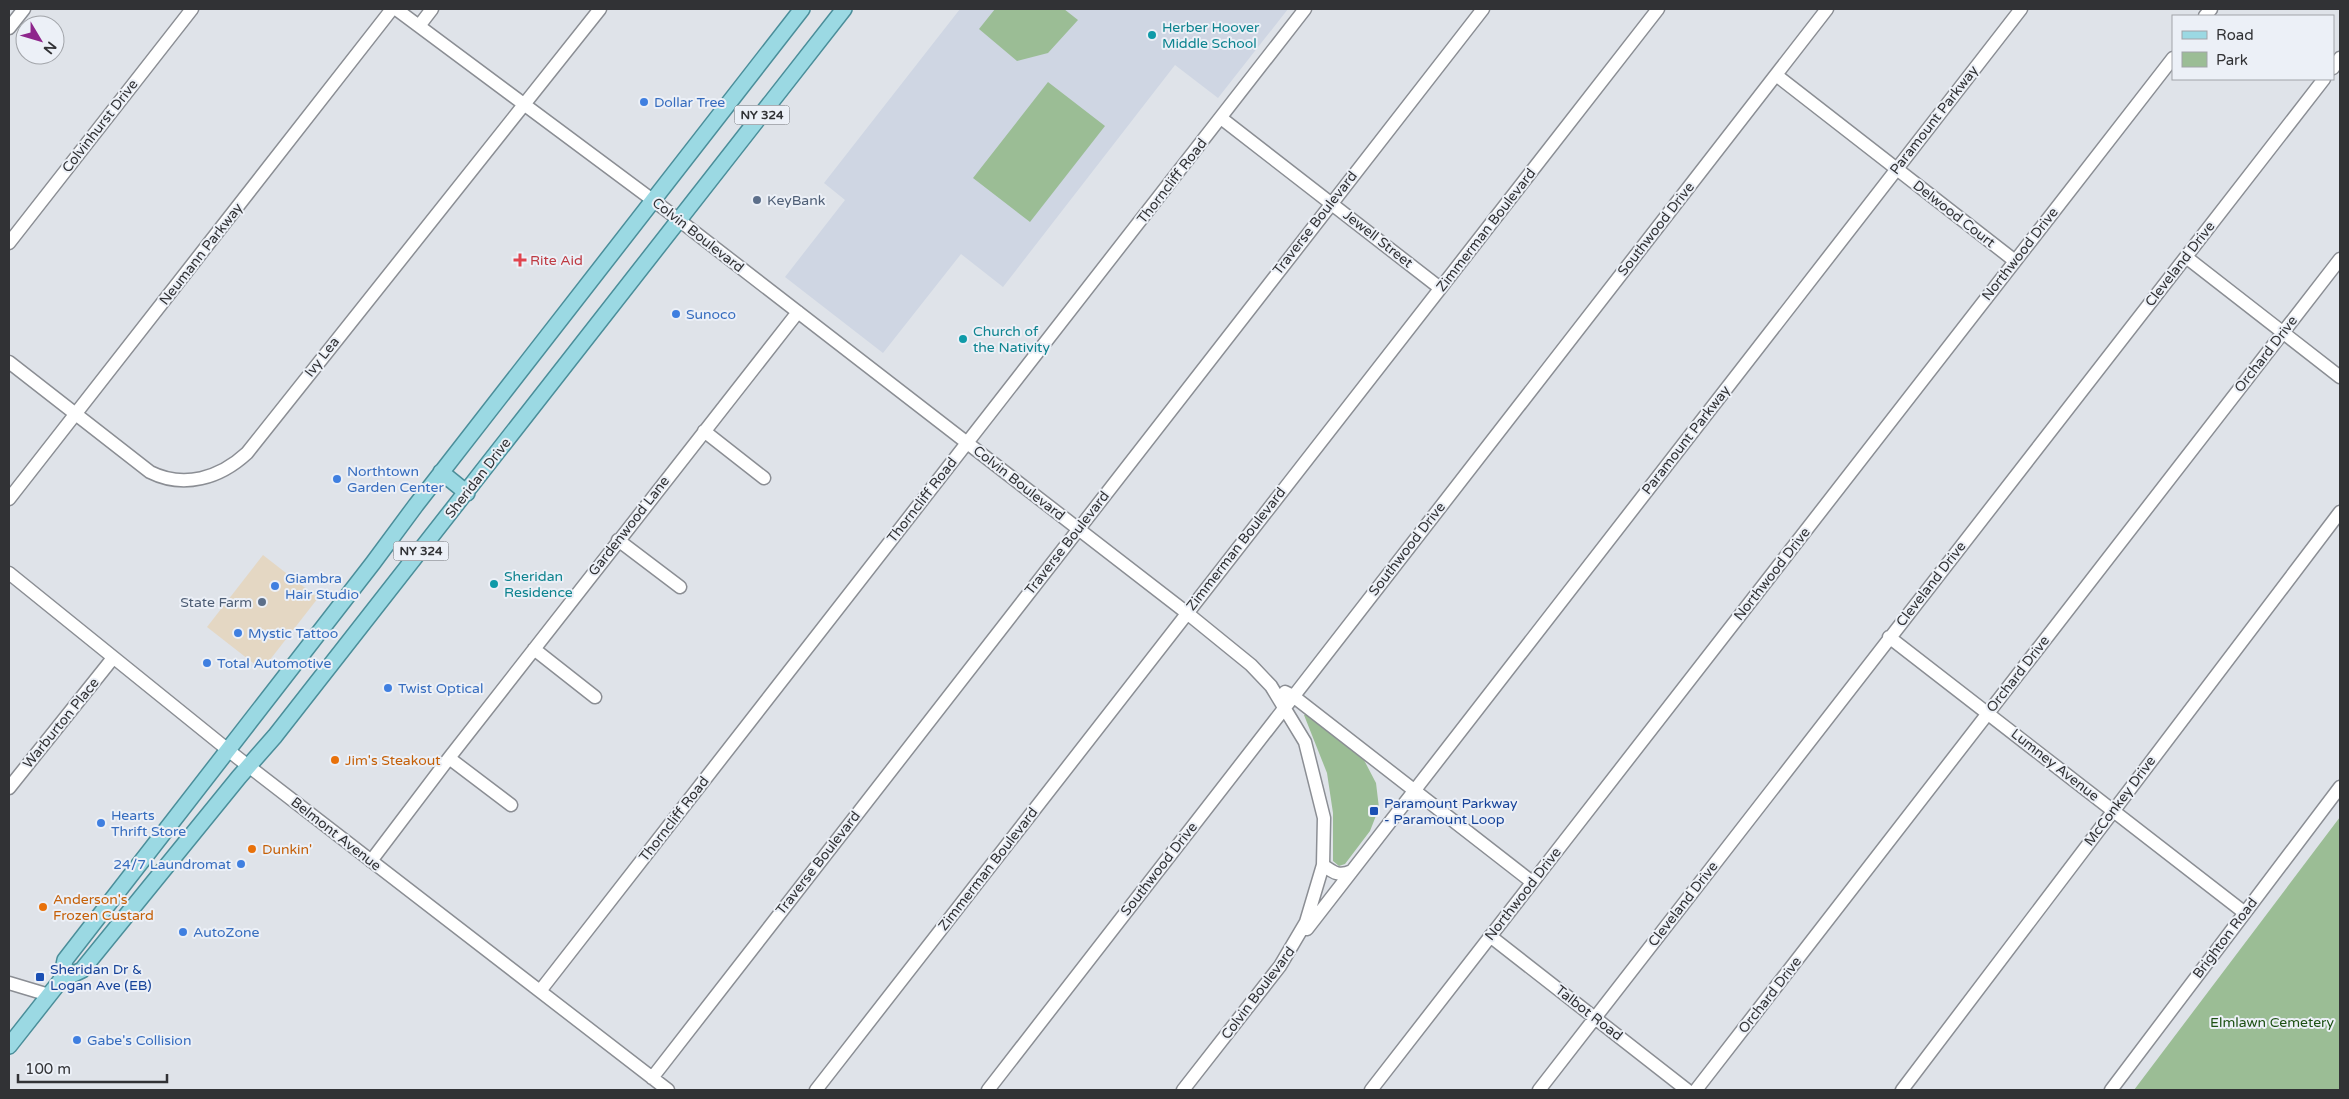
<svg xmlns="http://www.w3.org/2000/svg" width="2349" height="1099" font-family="'Varela Round',sans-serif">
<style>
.commercial{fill:#e4d7c3}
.built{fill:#cfd6e3}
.green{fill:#9bbd95}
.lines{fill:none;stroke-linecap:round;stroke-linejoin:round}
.minor-casing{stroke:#8b8e94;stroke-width:15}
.major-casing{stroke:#4b8e9a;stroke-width:18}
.minor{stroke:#fff;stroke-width:12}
.major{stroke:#9bd9e3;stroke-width:15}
.culture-dot{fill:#0f9aa8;stroke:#ecf0f7;stroke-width:2}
.shop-dot{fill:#3f7fe0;stroke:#ecf0f7;stroke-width:2}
.service-dot{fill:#5c6f8a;stroke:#ecf0f7;stroke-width:2}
.health-dot{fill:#e0444e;stroke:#ecf0f7;stroke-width:2}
.food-dot{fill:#e8710a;stroke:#ecf0f7;stroke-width:2}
.transit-dot{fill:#1a4fb4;stroke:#ecf0f7;stroke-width:2}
.labels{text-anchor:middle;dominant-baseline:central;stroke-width:4;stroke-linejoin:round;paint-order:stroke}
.shield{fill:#ecf0f7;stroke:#696b6f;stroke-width:1}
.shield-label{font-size:12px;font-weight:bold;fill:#313235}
.culture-label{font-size:14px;fill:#0d838f;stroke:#ecf0f7;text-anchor:start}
.shop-label{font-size:14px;fill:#366cbe;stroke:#ecf0f7;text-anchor:start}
.street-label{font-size:14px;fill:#313235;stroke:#ecf0f7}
.service-label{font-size:14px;fill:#4e5e75;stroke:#ecf0f7;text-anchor:start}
.health-label{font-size:14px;fill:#be3a42;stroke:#ecf0f7;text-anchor:start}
.food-label{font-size:14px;fill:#c56008;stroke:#ecf0f7;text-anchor:start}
.transit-label{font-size:14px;fill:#164399;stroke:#ecf0f7;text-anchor:start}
.park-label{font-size:14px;fill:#1d5114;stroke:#ecf0f7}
</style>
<rect width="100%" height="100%" fill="#dfe3e9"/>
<path class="commercial" d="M263 555 318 598 262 670 207 627Z"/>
<path class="built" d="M960 9H1288L1218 98 1175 65 1003 287 961 254 883 353 785 277 845 200 824 183Z"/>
<path class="green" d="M995 9H1064L1078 20 1048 53 1017 61 979 29Z
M1048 82 1105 126 1030 222 973 178Z
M1306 714 1364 760 1376 783 1379 808 1370 831 1345 864 1339 866 1333 861V813L1327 773 1304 715Z
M2340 817V1090H2134Z"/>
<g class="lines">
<defs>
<path id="minor" d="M396 9 666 210 1187 613 1251 665 1271 686 1305 742 1324 818 1323 865 1306 922 1280 966 1183 1090
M2205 16 2211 9
M419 26 432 9
M9 28 24 9
M2333 68 2340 58
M1776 75 2015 261
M1221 118 1440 288
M9 243 192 9
M2186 257 2340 377
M9 362 150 472C184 489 220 478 247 453L600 9
M704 431 764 478
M9 499 392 9
M618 540 680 587
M9 573 238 758 668 1090
M1889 637 2245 913
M534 649 595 697
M1285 692 1293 696 1532 882
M449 758 511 805
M9 788 113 658
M371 861 449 758 798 312
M1323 865C1334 873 1339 877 1352 871
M1307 929 2021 9
M1490 936 1687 1090
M9 983 49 995
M540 991 1305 9
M652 1078 1483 9
M816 1090 1658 9
M988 1090 1827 9
M1371 1090 2173 58
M1539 1090 2324 79
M1696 1090 2340 259
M1902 1090 2340 512
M2111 1090 2340 787"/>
<path id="major" d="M441 472 467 493
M61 980 65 960 373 563 416 505 802 9
M9 1046 61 980 82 970 239 777 275 736 844 9"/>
</defs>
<use href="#minor" class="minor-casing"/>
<use href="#major" class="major-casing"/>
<use href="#minor" class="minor"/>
<use href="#major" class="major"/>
</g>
<g class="culture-dot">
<circle cx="1152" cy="35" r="5"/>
<circle cx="963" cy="339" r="5"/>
<circle cx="494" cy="584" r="5"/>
</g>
<g class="shop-dot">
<circle cx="644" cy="102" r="5"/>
<circle cx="676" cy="314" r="5"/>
<circle cx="337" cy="479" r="5"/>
<circle cx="275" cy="586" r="5"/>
<circle cx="238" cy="633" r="5"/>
<circle cx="207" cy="663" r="5"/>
<circle cx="388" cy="688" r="5"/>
<circle cx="101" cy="823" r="5"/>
<circle cx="241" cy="864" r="5"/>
<circle cx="183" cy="932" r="5"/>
<circle cx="77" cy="1040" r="5"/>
</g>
<g class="service-dot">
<circle cx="757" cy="200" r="5"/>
<circle cx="262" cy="602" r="5"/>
</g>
<path class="health-dot" d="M517.5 252.5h5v5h5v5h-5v5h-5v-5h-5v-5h5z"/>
<g class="food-dot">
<circle cx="335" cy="760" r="5"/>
<circle cx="252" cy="849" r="5"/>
<circle cx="43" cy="907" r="5"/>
</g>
<g class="transit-dot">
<rect x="1369" y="806" width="10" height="10" rx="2.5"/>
<rect x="35" y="972" width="10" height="10" rx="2.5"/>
</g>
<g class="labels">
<g class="shield">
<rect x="734.5" y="105.5" width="55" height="19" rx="4"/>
<rect x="393.5" y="541.5" width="55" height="19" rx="4"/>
</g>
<g class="shield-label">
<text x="762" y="115">NY 324</text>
<text x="421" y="551">NY 324</text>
</g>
<g class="culture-label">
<text x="1162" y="27">Herber Hoover<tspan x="1162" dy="16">Middle School</tspan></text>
<text x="973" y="331">Church of<tspan x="973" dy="16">the Nativity</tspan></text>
<text x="504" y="576">Sheridan<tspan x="504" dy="16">Residence</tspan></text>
</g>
<g class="shop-label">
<text x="654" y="102">Dollar Tree</text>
<text x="686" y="314">Sunoco</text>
<text x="347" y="471">Northtown<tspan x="347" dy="16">Garden Center</tspan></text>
<text x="285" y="578">Giambra<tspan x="285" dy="16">Hair Studio</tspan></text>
<text x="248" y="633">Mystic Tattoo</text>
<text x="217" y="663">Total Automotive</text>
<text x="398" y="688">Twist Optical</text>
<text x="111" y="815">Hearts<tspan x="111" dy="16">Thrift Store</tspan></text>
<text x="231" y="864" text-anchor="end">24/7 Laundromat</text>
<text x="193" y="932">AutoZone</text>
<text x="87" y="1040">Gabe's Collision</text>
</g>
<g class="street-label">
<text transform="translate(1934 120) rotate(-52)">Paramount Parkway</text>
<text transform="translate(100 126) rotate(-52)">Colvinhurst Drive</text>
<text transform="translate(1172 181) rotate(-52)">Thorncliff Road</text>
<text transform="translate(1954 214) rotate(38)">Delwood Court</text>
<text transform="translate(1315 223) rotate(-52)">Traverse Boulevard</text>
<text transform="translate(1656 229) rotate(-52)">Southwood Drive</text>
<text transform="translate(1486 230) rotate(-52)">Zimmerman Boulevard</text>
<text transform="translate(698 235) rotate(38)">Colvin Boulevard</text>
<text transform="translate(1378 239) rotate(38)">Jewell Street</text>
<text transform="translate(201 254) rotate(-52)">Neumann Parkway</text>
<text transform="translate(2020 254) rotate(-52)">Northwood Drive</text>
<text transform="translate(2180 264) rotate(-52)">Cleveland Drive</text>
<text transform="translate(2266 354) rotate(-52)">Orchard Drive</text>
<text transform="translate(322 357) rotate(-52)">Ivy Lea</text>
<text transform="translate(1686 440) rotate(-52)">Paramount Parkway</text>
<text transform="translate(478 478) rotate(-52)">Sheridan Drive</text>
<text transform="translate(1019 483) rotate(38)">Colvin Boulevard</text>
<text transform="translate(922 500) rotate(-52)">Thorncliff Road</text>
<text transform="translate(629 526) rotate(-52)">Gardenwood Lane</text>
<text transform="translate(1067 543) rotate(-52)">Traverse Boulevard</text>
<text transform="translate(1236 549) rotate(-52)">Zimmerman Boulevard</text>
<text transform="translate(1407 549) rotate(-52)">Southwood Drive</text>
<text transform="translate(1772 574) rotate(-52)">Northwood Drive</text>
<text transform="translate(1931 584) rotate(-52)">Cleveland Drive</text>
<text transform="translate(2018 674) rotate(-52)">Orchard Drive</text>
<text transform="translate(61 723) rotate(-51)">Warburton Place</text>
<text transform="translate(2055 765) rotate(38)">Lumney Avenue</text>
<text transform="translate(2120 801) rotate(-53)">McConkey Drive</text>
<text transform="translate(674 819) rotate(-52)">Thorncliff Road</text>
<text transform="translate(336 834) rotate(38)">Belmont Avenue</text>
<text transform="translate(818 863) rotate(-52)">Traverse Boulevard</text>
<text transform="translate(988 869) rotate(-52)">Zimmerman Boulevard</text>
<text transform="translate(1159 869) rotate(-52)">Southwood Drive</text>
<text transform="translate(1523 894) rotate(-52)">Northwood Drive</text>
<text transform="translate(1683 904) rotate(-52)">Cleveland Drive</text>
<text transform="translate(2225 938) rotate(-53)">Brighton Road</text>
<text transform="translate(1258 993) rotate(-53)">Colvin Boulevard</text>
<text transform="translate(1770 995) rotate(-52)">Orchard Drive</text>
<text transform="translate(1589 1013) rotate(38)">Talbot Road</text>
</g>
<g class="service-label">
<text x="767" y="200">KeyBank</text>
<text x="252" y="602" text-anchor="end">State Farm</text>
</g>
<g class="health-label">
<text x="530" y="260">Rite Aid</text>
</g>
<g class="food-label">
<text x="345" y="760">Jim's Steakout</text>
<text x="262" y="849">Dunkin'</text>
<text x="53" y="899">Anderson's<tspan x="53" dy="16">Frozen Custard</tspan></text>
</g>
<g class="transit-label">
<text x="1384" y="803">Paramount Parkway<tspan x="1384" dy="16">- Paramount Loop</tspan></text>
<text x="50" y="969">Sheridan Dr &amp;<tspan x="50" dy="16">Logan Ave (EB)</tspan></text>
</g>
<g class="park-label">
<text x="2272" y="1022">Elmlawn Cemetery</text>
</g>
</g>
<rect width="2349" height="1099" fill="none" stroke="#313235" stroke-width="20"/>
<rect x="2172" y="15" width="162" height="65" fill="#ecf0f7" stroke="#a1a4a9"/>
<rect x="2182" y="31" width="25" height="8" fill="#9bd9e3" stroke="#a1a4a9"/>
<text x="2216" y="40" font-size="15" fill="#313235">Road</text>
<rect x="2182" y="52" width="25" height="15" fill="#9bbd95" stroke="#a1a4a9"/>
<text x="2216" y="65" font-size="15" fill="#313235">Park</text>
<g transform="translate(40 40) rotate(128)"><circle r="24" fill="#ecf0f7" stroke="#a1a4a9"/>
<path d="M0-4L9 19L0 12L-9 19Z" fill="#8e268c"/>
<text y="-8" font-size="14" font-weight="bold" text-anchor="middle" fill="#313235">N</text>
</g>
<path d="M18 1074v8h149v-8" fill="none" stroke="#313235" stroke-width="2.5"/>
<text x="25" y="1074" font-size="15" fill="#313235" stroke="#ecf0f7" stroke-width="4" paint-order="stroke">100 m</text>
</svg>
